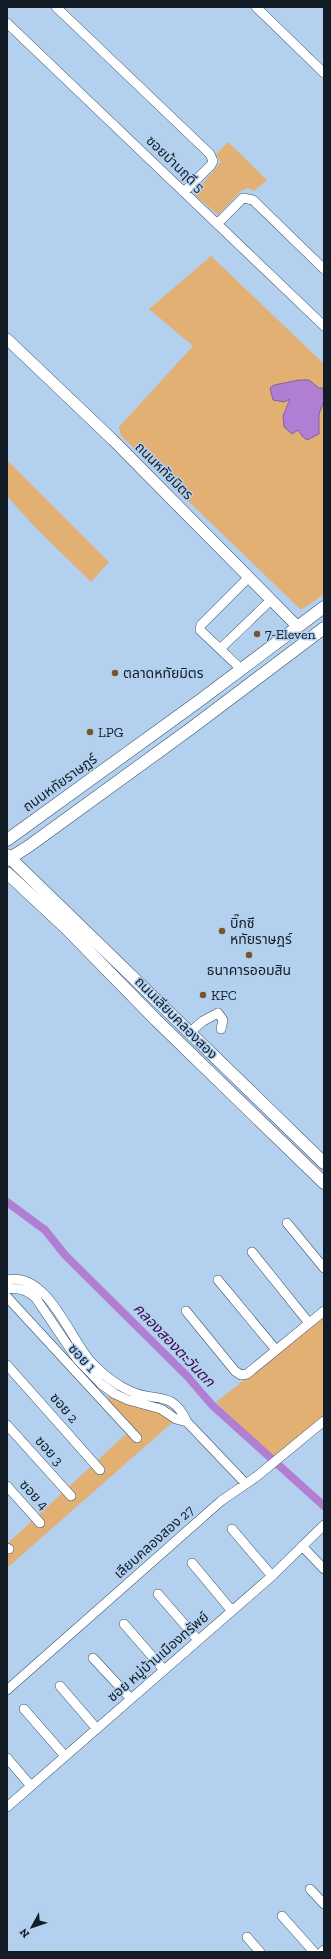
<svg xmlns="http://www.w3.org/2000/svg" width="331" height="1959" font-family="'Zilla Slab','Noto Sans Thai',serif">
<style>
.green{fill:#e3b073}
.water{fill:#b07fd3;stroke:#81619f}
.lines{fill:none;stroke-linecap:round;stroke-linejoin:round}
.canal{stroke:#b07fd3;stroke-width:8}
.minor-casing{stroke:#39526b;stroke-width:10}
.tertiary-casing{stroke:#39526b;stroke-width:12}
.secondary-casing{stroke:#39526b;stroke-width:13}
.minor{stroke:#fff;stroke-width:9}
.tertiary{stroke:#fff;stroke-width:11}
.secondary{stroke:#fff;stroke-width:12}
.poi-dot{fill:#76552c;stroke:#b3d0ee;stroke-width:1.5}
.labels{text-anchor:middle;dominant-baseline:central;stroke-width:3;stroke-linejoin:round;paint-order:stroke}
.street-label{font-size:14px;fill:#121c27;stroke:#b3d0ee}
.poi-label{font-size:14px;fill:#121c27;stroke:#b3d0ee;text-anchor:start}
.water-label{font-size:15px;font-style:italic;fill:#3d0a57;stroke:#b3d0ee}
</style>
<rect width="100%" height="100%" fill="#b3d0ee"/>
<path class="green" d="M228 142 267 180 254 191 248 188 241 191 218 215 195 195V192L221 162 216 155Z
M211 256 324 364V388H319C306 379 303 379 287 383L290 399 283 416 298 430 302 436 319 434V414L324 401V594L301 610 121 436 119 427 193 346 149 309Z
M7 460 109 562 91 582 33 525 7 496Z
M324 1317V1420L276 1462 216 1402Z
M108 1394 161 1411 174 1421 7 1568V1544L126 1434C127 1418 108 1410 108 1394Z"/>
<path class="water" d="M299 380H309L319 388H324V401L319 414V434L307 440 302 436 298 430 292 434 284 427 283 416 290 399 284 402 273 400 270 388 274 385Z"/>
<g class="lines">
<path class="canal" d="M7 1202 45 1230 65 1255 187 1376 212 1405 324 1506"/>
<defs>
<path id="minor" d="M56 7 210 154 213 161 211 165 184 192
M256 7 324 73
M7 23 324 326
M217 224 243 198 253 200 324 269
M220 649 271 600
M240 668 200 630 201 625 249 577
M190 1032 203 1021 218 1013 223 1020 221 1029
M287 1223 324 1268
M252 1252 309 1323
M7 1280C47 1271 69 1337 91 1362 103 1374 114 1384 130 1391 156 1403 172 1389 187 1422L246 1484
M218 1280 276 1350
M7 1289C19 1287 27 1290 35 1297L77 1359 101 1384 115 1394 128 1400 161 1409 176 1419 187 1422
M7 1297 137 1438
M186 1311 235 1371 241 1375 247 1374 324 1311
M7 1365 100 1470
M7 1425 71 1496
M7 1486 40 1523
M232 1529 272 1576
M302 1546 324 1569
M7 1548 9 1549
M192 1563 232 1611
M158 1594 198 1640
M124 1624 164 1670
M93 1658 131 1699
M60 1686 97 1729
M7 1690 221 1501 256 1477 324 1421
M24 1709 65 1756
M7 1758 31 1786
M7 1807 272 1576 324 1525
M310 1889 324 1904
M282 1916 314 1952
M247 1937 260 1952
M322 1952 324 1950"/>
<path id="tertiary" d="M7 339 113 440 297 626"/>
<path id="secondary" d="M7 840 199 701 324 607
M7 855 324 1163
M7 860 29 846 190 729 324 628
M7 873 65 927 156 1020 324 1183"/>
</defs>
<use href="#minor" class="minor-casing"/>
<use href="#tertiary" class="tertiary-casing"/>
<use href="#secondary" class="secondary-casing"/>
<use href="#minor" class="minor"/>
<use href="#tertiary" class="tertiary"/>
<use href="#secondary" class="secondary"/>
</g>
<g class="poi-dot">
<circle cx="257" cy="634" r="4"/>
<circle cx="115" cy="673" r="4"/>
<circle cx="90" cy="732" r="4"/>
<circle cx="222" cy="931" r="4"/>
<circle cx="249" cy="955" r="4"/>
<circle cx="203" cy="995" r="4"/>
</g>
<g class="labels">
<g class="street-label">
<text transform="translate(175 164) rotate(44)">ซอยบ้านฤดี 5</text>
<text transform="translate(164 471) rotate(45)">ถนนหทัยมิตร</text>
<text transform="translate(60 783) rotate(-36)">ถนนหทัยราษฎร์</text>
<text transform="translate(176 1018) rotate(45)">ถนนเลียบคลองสอง</text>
<text transform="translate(82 1358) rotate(47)">ซอย 1</text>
<text transform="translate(64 1408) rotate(49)">ซอย 2</text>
<text transform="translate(49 1451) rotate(48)">ซอย 3</text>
<text transform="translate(34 1495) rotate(47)">ซอย 4</text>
<text transform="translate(154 1542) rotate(-42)">เลียบคลองสอง 27</text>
<text transform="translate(158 1657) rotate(-41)">ซอย หมู่บ้านเมืองทรัพย์</text>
</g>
<g class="poi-label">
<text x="265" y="634">7-Eleven</text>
<text x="123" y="673">ตลาดหทัยมิตร</text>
<text x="98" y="732">LPG</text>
<text x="230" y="923">บิ๊กซี<tspan x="230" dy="16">หทัยราษฎร์</tspan></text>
<text x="249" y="970" text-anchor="middle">ธนาคารออมสิน</text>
<text x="211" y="995">KFC</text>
</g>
<g class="water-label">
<text transform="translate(174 1345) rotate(46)">คลองสองตะวันตก</text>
</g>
</g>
<rect width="331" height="1959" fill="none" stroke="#121c27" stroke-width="16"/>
<g transform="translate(32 1927) rotate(230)" stroke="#b3d0ee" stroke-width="3" paint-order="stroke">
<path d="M0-3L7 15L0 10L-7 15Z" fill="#121c27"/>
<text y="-6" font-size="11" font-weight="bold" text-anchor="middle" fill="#121c27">N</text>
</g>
</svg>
